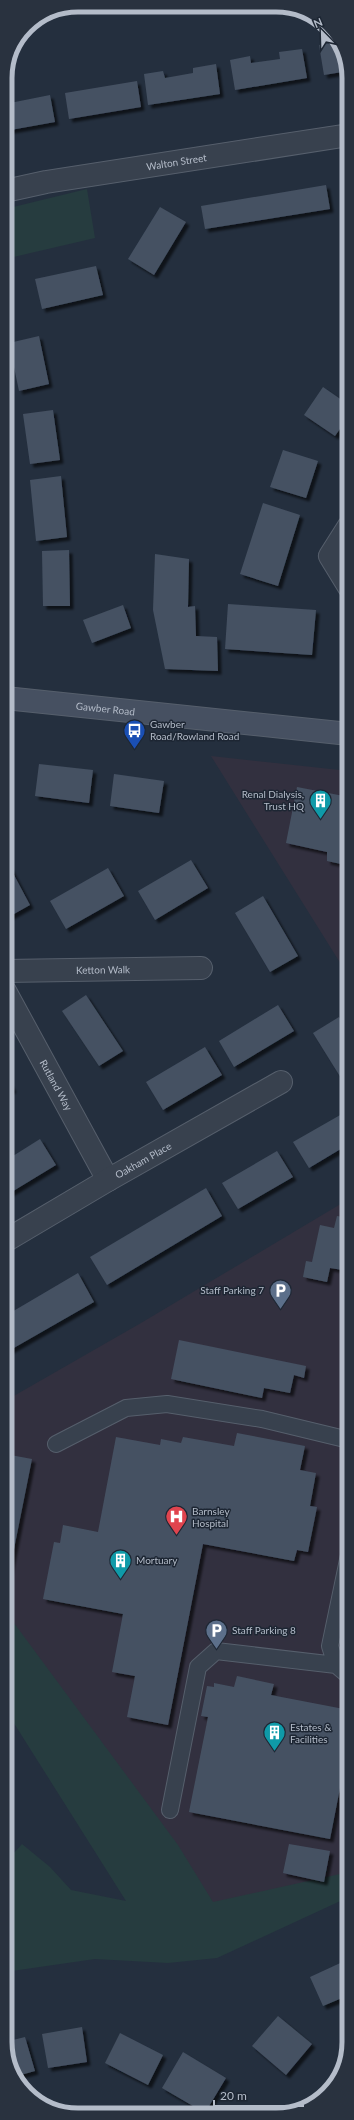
<svg xmlns="http://www.w3.org/2000/svg" width="354" height="2120" font-family="Lato,sans-serif">
<style>
.medical{fill:#32303f}
.green{fill:#263c3f}
.building{fill:#455162;filter:url(#shadow)}
.lines{fill:none;stroke-linecap:round;stroke-linejoin:round}
.lane-casing{stroke:#565f6c;stroke-width:18}
.street-casing{stroke:#565f6c;stroke-width:24}
.secondary-casing{stroke:#565f6c;stroke-width:24}
.lane{stroke:#38414e;stroke-width:16}
.street{stroke:#38414e;stroke-width:22}
.secondary{stroke:#465061;stroke-width:22}
.labels{text-anchor:middle;dominant-baseline:central;stroke-width:3;stroke-linejoin:round;paint-order:stroke}
.street-label{font-size:10px;fill:#b4bcc9;stroke:#1d2633}
.poi-label{font-size:10px;fill:#b4bcc9;stroke:#1d2633;text-anchor:start}
.rim{fill:none;stroke:#b4bcc9;stroke-width:5}
</style>
<defs>
<filter id="shadow"><feDropShadow dx="3.5" dy="3.5" stdDeviation="1" flood-color="#0009"/></filter>
</defs>
<rect width="100%" height="100%" fill="#242f3e"/>
<path class="medical" d="M211 756 349 771V977L269 849Z
M349 1199V1894L178 1943 5 1674V1401L141 1323Z"/>
<path class="green" d="M87 189 95 238 5 259V209Z
M5 1618 14 1623 178 1845 213 1902 349 1872V1897L217 1958 168 1963 95 1959 5 1972V1863L22 1844 50 1867 71 1890 126 1901 5 1709Z"/>
<path class="building" d="M336 42 348 71 324 75 319 45Z
M302 49 307 78 235 90 230 60 250 56 251 63 280 59 279 52Z
M216 64 220 94 148 105 144 74 163 71 165 78 193 73V68Z
M137 81 141 107 69 119 65 93Z
M50 95 55 122 5 131V104Z
M349 182V207H347L343 183Z
M326 185 330 209 205 229 201 206Z
M160 207 186 222 154 275 128 259Z
M96 266 103 295 42 309 35 279Z
M39 336 49 384 19 391 9 343Z
M323 387 349 405V416L335 436 304 415Z
M53 410 60 460 30 464 23 414Z
M283 450 318 461 306 498 270 487Z
M61 476 67 537 36 541 30 480Z
M263 503 300 515 278 586 240 574Z
M69 550 70 606H43L42 551Z
M155 554 189 559 188 607 195 606 196 636 217 637 218 671 165 669 153 610Z
M228 604 316 610 312 655 225 649Z
M123 605 131 628 92 643 83 620Z
M39 764 93 770 89 803 35 796Z
M114 774 164 781 159 813 110 806Z
M297 787 349 797V856L342 854 341 864 327 861V852L286 843Z
M5 858 30 905 5 919Z
M191 860 208 888 155 920 138 891Z
M108 868 124 896 66 929 50 901Z
M263 896 298 956 270 972 235 913Z
M86 995 123 1051 99 1066 62 1011Z
M278 1005 294 1031 234 1067 219 1041Z
M339 1017 349 1033V1084L346 1086 313 1033Z
M205 1047 222 1075 163 1110 146 1082Z
M5 1076 13 1089 5 1094Z
M349 1110V1144L309 1168 293 1142Z
M40 1139 56 1165 5 1196V1161Z
M277 1151 293 1177 238 1209 222 1183Z
M206 1188 222 1216 107 1285 90 1257Z
M337 1216 349 1218V1271L330 1268 327 1282 303 1277 306 1261 312 1262 320 1225 334 1228Z
M78 1273 94 1302 5 1353V1316Z
M179 1340 306 1366 304 1378 294 1375 290 1393 264 1388 262 1398 171 1379Z
M237 1433 305 1446 300 1470 316 1473 310 1506 317 1507 308 1552 297 1550 294 1561 203 1544 168 1725 127 1717 135 1676 112 1672 123 1614 43 1599 54 1542 60 1543 63 1525 98 1532 116 1437 160 1445 161 1439 181 1443 183 1437 234 1446Z
M5 1454 32 1459 6 1589H5Z
M237 1676 274 1684 271 1695 349 1710V1790L340 1788 330 1839 189 1812 208 1717 201 1716 207 1686 214 1687V1683L234 1687Z
M289 1844 330 1851 324 1882 283 1873Z
M349 1959V1995L323 2006 310 1977Z
M278 2016 312 2044 286 2075 252 2046Z
M82 2027 87 2062 48 2068 42 2034Z
M120 2033 163 2055 148 2085 105 2063Z
M25 2037 35 2071 17 2076 5 2047V2042Z
M183 2052 226 2078 205 2113 162 2088Z"/>
<g class="lines">
<defs>
<path id="lane" d="M56 1444 126 1408 167 1404 262 1419 349 1440
M349 1555 330 1646 336 1665 349 1676
M170 1810 198 1667 216 1651 336 1665"/>
<g id="street">
<path id="s1" d="M5 191 46 182 349 135"/>
<path d="M349 526 330 556 349 587"/>
<path id="s2" d="M5 971 201 968"/>
<path id="s3" d="M5 991 108 1180"/>
<path id="s4" d="M5 1241 108 1180 281 1082"/>
</g>
<g id="secondary">
<path id="s5" d="M5 698 349 734"/>
</g>
</defs>
<use href="#lane" class="lane-casing"/>
<use href="#street" class="street-casing"/>
<use href="#secondary" class="secondary-casing"/>
<use href="#lane" class="lane"/>
<use href="#street" class="street"/>
<use href="#secondary" class="secondary"/>
</g>
<defs>
<symbol id="bus-pin" viewBox="-11 -11 22 30"><path d="M0 17L-7.5 6A9.5 9.5 0 1 1 7.5 6Z" fill="#1a4fb4" stroke="#1d2633"/><path d="M-5-6H5V4H4V6H2V4H-2V6H-4V4H-5ZM-3.5-4V0h7V-4ZM-3.5 1.2v1.5H-2V1.2ZM2 1.2v1.5H3.5V1.2Z" fill="#fff"/></symbol>
<symbol id="building-pin" viewBox="-11 -11 22 30"><path d="M0 17L-7.5 6A9.5 9.5 0 1 1 7.5 6Z" fill="#0f9aa8" stroke="#1d2633"/><path d="M-4-6H4V6H1V3H-1V6H-4ZM-2.5-4.3h1.7v1.8h-1.7ZM.8-4.3h1.7v1.8H.8ZM-2.5-1h1.7V.8h-1.7ZM.8-1h1.7V.8H.8Z" fill="#fff"/></symbol>
<symbol id="parking-pin" viewBox="-11 -11 22 30"><path d="M0 17L-7.5 6A9.5 9.5 0 1 1 7.5 6Z" fill="#5c6f8a" stroke="#1d2633"/><path d="M-3.5-5.5H1a3.5 3.5 0 0 1 0 7H-1V5.5H-3.5ZM-1-3.4V-.6H.8a1.4 1.4 0 0 0 0-2.8Z" fill="#fff"/></symbol>
<symbol id="hospital-pin" viewBox="-11 -11 22 30"><path d="M0 17L-7.5 6A9.5 9.5 0 1 1 7.5 6Z" fill="#e0444e" stroke="#1d2633"/><path d="M-5-5h3v3.5h4V-5h3V5h-3V1.5h-4V5h-3Z" fill="#fff"/></symbol>
</defs>
<g fill-rule="evenodd">
<use href="#bus-pin" x="122" y="718" width="25" height="34"/>
<use href="#building-pin" x="308" y="788" width="25" height="34"/>
<use href="#parking-pin" x="268" y="1278" width="25" height="34"/>
<use href="#hospital-pin" x="164" y="1504" width="25" height="34"/>
<use href="#building-pin" x="108" y="1548" width="25" height="34"/>
<use href="#parking-pin" x="204" y="1618" width="25" height="34"/>
<use href="#building-pin" x="262" y="1720" width="25" height="34"/>
</g>
<g class="labels">
<g class="street-label">
<text stroke="none"><textPath href="#s1" startOffset="174">Walton Street</textPath></text>
<text stroke="none"><textPath href="#s5" startOffset="101">Gawber Road</textPath></text>
<text stroke="none"><textPath href="#s2" startOffset="98">Ketton Walk</textPath></text>
<text stroke="none"><textPath href="#s3" startOffset="107">Rutland Way</textPath></text>
<text stroke="none"><textPath href="#s4" startOffset="160">Oakham Place</textPath></text>
</g>
<g class="poi-label">
<text x="150" y="724">Gawber<tspan x="150" dy="12">Road/Rowland Road</tspan></text>
<text x="304" y="794" text-anchor="end">Renal Dialysis,<tspan x="304" dy="12">Trust HQ</tspan></text>
<text x="264" y="1290" text-anchor="end">Staff Parking 7</text>
<text x="192" y="1511">Barnsley<tspan x="192" dy="12">Hospital</tspan></text>
<text x="136" y="1560">Mortuary</text>
<text x="232" y="1630">Staff Parking 8</text>
<text x="290" y="1727">Estates &amp;<tspan x="290" dy="12">Facilities</tspan></text>
</g>
</g>
<path d="M0 0H354V2120H0ZM78 12H276A66 66 0 0 1 342 78V2042A66 66 0 0 1 276 2108H78A66 66 0 0 1 12 2042V78A66 66 0 0 1 78 12Z" fill="#29323f" fill-rule="evenodd"/>
<path class="rim" d="M78 12H276A66 66 0 0 1 342 78V2042A66 66 0 0 1 276 2108H78A66 66 0 0 1 12 2042V78A66 66 0 0 1 78 12Z"/>
<g transform="translate(322 32) rotate(337)" stroke="#1d2633" stroke-width="3" paint-order="stroke">
<path d="M0-3L7 15L0 10L-7 15Z" fill="#b4bcc9"/>
<text y="-6" font-size="11" font-weight="bold" text-anchor="middle" fill="#b4bcc9">N</text>
</g>
<path d="M214 2100v6h89v-6" fill="none" stroke="#b4bcc9" stroke-width="2"/>
<text x="220" y="2100" font-size="12" fill="#b4bcc9" stroke="#1d2633" stroke-width="3" paint-order="stroke">20 m</text>
</svg>
